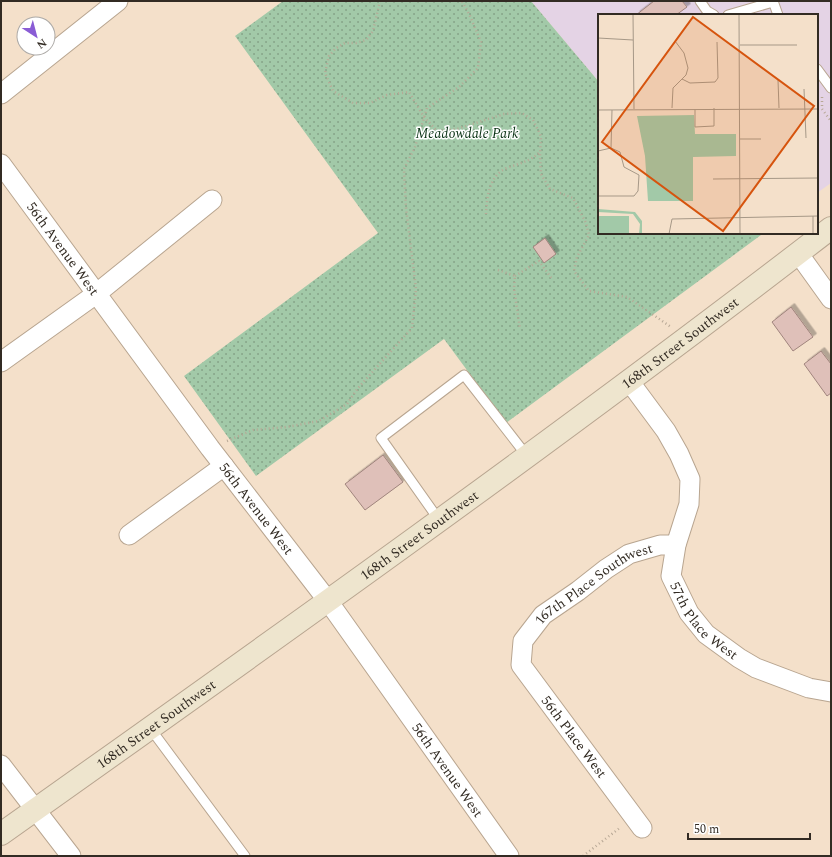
<svg xmlns="http://www.w3.org/2000/svg" width="832" height="857" font-family="Spectral,serif">
<style>
.education{fill:#e4d3e5}
.park{fill:url(#park-dots)}
.building{fill:#dfc0b9;stroke:#a0847d;filter:url(#shadow)}
.lines{fill:none;stroke-linecap:round;stroke-linejoin:round}
.service-casing{stroke:#b8a590;stroke-width:11}
.minor-casing{stroke:#b8a590;stroke-width:21}
.secondary-casing{stroke:#b8a590;stroke-width:24}
.path{stroke:#b8a896;stroke-width:2.5;stroke-dasharray:1 3;stroke-linecap:butt}
.service{stroke:#fff;stroke-width:9}
.minor{stroke:#fff;stroke-width:19}
.secondary{stroke:#eee5ce;stroke-width:22}
.labels{text-anchor:middle;dominant-baseline:central;stroke-width:3;stroke-linejoin:round;paint-order:stroke}
.park-label{font-size:14px;font-style:italic;fill:#0a3315;stroke:#fff}
.street-label{font-size:14px;fill:#322b23;stroke:#fff}
.inset-road{fill:none;stroke:#a69887;stroke-width:1}
.view{fill:#d6540e;fill-opacity:0.15;stroke:#d6540e;stroke-width:2}
.inset-edge{fill:none;stroke:#322b23;stroke-width:2}
</style>
<defs>
<pattern id="park-dots" width="8" height="8" patternUnits="userSpaceOnUse"><rect width="8" height="8" fill="#a2c9a8"/><path d="M2 2h.1M6 6h.1" fill="none" stroke="#85a388" stroke-width="1.8" stroke-linecap="round"/></pattern>
<filter id="shadow"><feDropShadow dx="3.5" dy="-3.5" stdDeviation="0" flood-color="#0004"/></filter>
</defs>
<rect width="100%" height="100%" fill="#f4e0ca"/>
<path class="education" d="M531 1H831V183L817 193V15H599V82Z"/>
<path class="park" d="M283 1H531L599 82V233H759L761 235 506 423 444 339 256 476 184 376 378 233 235 36Z"/>
<path class="building" d="M654 1H682L687 7 676 15H636Z
M545 238 556 254 544 263 533 247Z
M791 307 813 337 793 351 772 322Z
M821 351 831 364V393L827 396 804 364Z
M383 455 403 482 365 510 345 484Z"/>
<g class="lines">
<defs>
<path id="service" d="M700 1 707 11 714 15
M773 1 778 15
M728 15 773 2
M817 69 831 88
M439 520 381 438 464 375 527 456
M150 728 245 856"/>
<g id="minor">
<path d="M1 94 118 1"/>
<path id="s1" d="M1 164 210 448 328 601 509 856"/>
<path d="M798 253 831 299"/>
<path d="M1 362 96 294 212 200"/>
<path id="s2" d="M629 381 666 431 679 454 690 479 689 504 676 545 671 576 689 613 706 634 739 658 756 668 809 688 831 692"/>
<path d="M129 535 224 466"/>
<path d="M1 765 71 856"/>
<path id="s3" d="M642 828 521 665 523 641 543 615 578 591 606 569 629 554 660 545H676"/>
</g>
<g id="secondary">
<path id="s4" d="M1 834C280 636 560 437 831 228"/>
</g>
</defs>
<use href="#service" class="service-casing"/>
<use href="#minor" class="minor-casing"/>
<use href="#secondary" class="secondary-casing"/>
<path class="path" d="M380 1 373 31 366 40 356 43H345L336 48 329 56 325 73 333 91 353 103H370L387 95 409 92 424 117 437 131 457 129 504 114 522 113 533 120 541 136 540 156 541 174 550 189 573 198 586 223 589 235 577 257 574 271 589 291 627 297 671 327
M822 97V109L831 121
M486 214C487 197 489 175 507 168 520 163 529 162 540 152
M498 270 515 276 514 288 520 329
M515 276 539 261 552 279
M227 441 253 430 287 427 319 421 347 404 358 388 412 328 416 289 406 208 404 169 415 147 427 108 459 87 478 68 481 42 470 16 462 1
M583 856 621 827"/>
<use href="#service" class="service"/>
<use href="#minor" class="minor"/>
<use href="#secondary" class="secondary"/>
</g>
<g class="labels">
<g class="park-label">
<text x="467" y="133">Meadowdale Park</text>
</g>
<g class="street-label">
<text stroke="none"><textPath href="#s1" startOffset="105">56th Avenue West</textPath></text>
<text stroke="none"><textPath href="#s4" startOffset="838">168th Street Southwest</textPath></text>
<text stroke="none"><textPath href="#s1" startOffset="429">56th Avenue West</textPath></text>
<text stroke="none"><textPath href="#s4" startOffset="514">168th Street Southwest</textPath></text>
<text stroke="none"><textPath href="#s3" startOffset="320">167th Place Southwest</textPath></text>
<text stroke="none"><textPath href="#s2" startOffset="272">57th Place West</textPath></text>
<text stroke="none"><textPath href="#s4" startOffset="190">168th Street Southwest</textPath></text>
<text transform="translate(574 737) rotate(53)">56th Place West</text>
<text stroke="none"><textPath href="#s1" startOffset="753">56th Avenue West</textPath></text>
</g>
</g>
<g transform="translate(598 14)">
<rect width="220" height="220" fill="#f4e0ca"/>
<path d="M0 195 37 198 44 207V220H41L42 210 35 200 0 198ZM0 202H31V220H0Z" fill="#a2c9a8"/>
<path d="M96 101 97 120H138V142L95 143V187H50L47 142 39 102Z" fill="#a2c9a8"/>
<path class="inset-road" d="M35 0 36 95M141 0 142 220M0 24 35 26M142 31H199M84 65 92 69 117 68 120 64 119 28M0 66V24M180 66 181 94M206 75 208 124M74 94 75 74 88 61 90 54 86 39 77 27M97 95V113L116 112V94M0 96 220 95M142 125H163M0 137 13 134 14 96M115 165 220 164M0 182H36L40 177 41 161 26 153 22 138 13 134M215 202V220M71 220 74 205 220 202"/>
<path class="view" d="M95 3 216 92 125 217 4 128Z"/>
<rect width="220" height="220" class="inset-edge"/>
</g>
<rect width="832" height="857" fill="none" stroke="#322b23" stroke-width="4"/>
<g transform="translate(36 36) rotate(144)"><circle r="19" fill="#ffffff" stroke="#adaaa7"/>
<path d="M0-3L7 15L0 10L-7 15Z" fill="#8a5cd5"/>
<text y="-6" font-size="11" font-weight="bold" text-anchor="middle" fill="#322b23">N</text>
</g>
<path d="M688 833v6h122v-6" fill="none" stroke="#322b23" stroke-width="2"/>
<text x="694" y="833" font-size="12" fill="#322b23" stroke="#ffffff" stroke-width="3" paint-order="stroke">50 m</text>
</svg>
